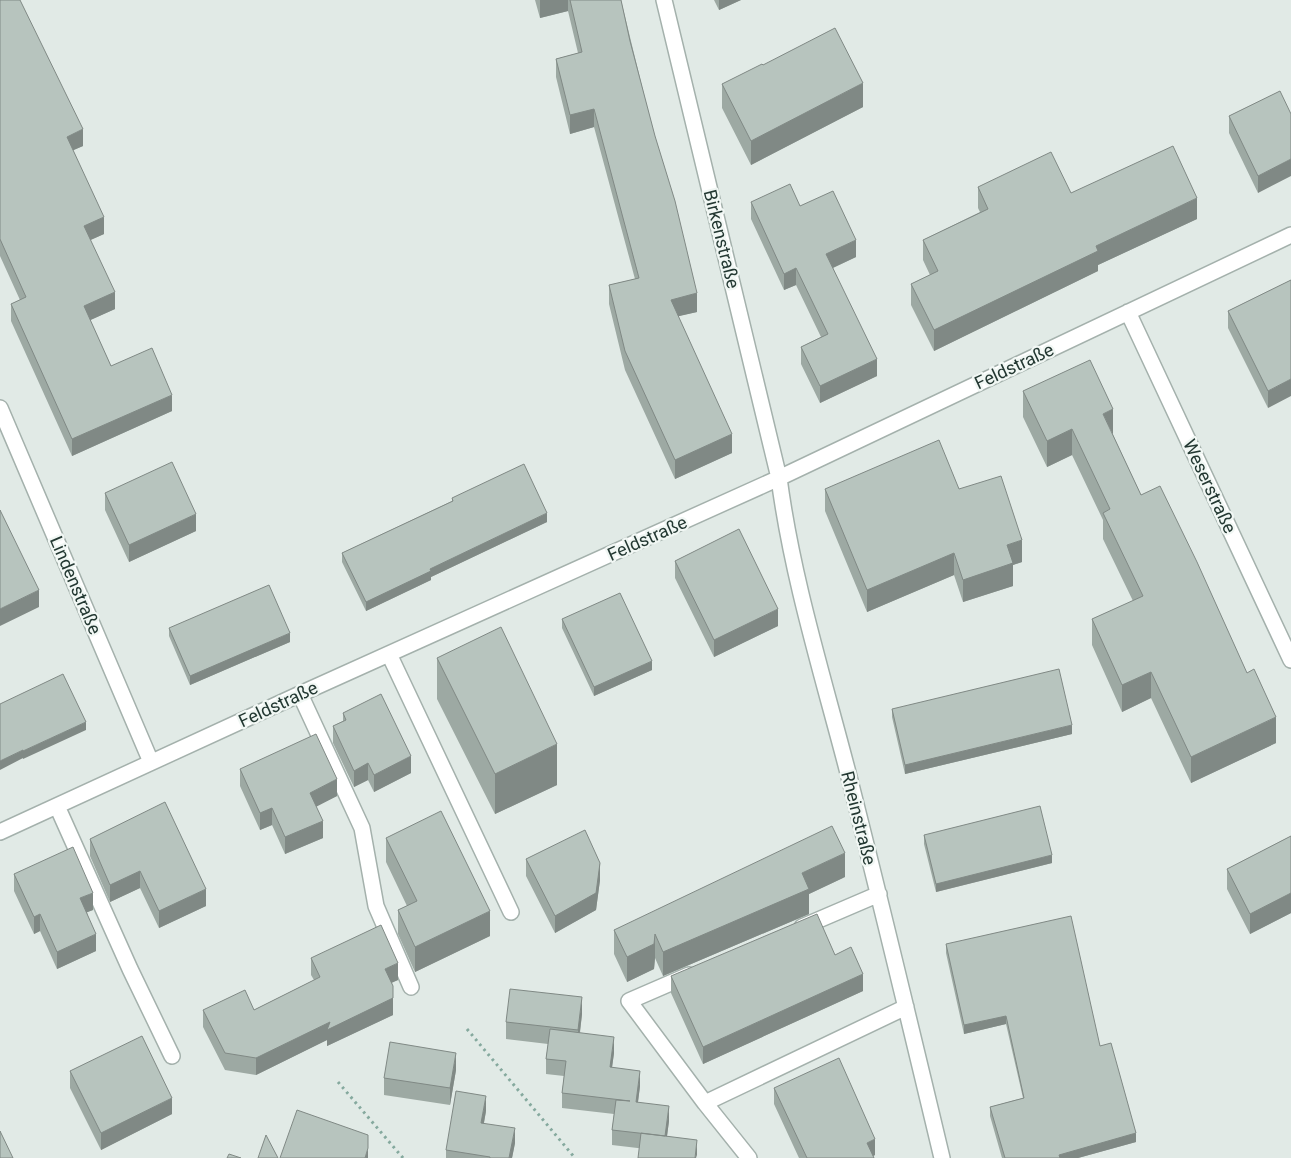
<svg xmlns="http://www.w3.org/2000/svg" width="1291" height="1158" font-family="Roboto,sans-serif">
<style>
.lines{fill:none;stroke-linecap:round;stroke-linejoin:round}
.minor-casing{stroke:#a4b1ac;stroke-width:18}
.path{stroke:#85a99e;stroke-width:3;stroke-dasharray:2.5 4;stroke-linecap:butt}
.minor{stroke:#fff;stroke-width:15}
.wall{fill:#9da9a3}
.shaded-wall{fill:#808985}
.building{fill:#b7c4be;stroke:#808985}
.labels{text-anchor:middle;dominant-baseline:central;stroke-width:4.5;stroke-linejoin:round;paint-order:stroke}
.street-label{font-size:18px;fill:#233832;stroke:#f1f7f4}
</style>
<rect width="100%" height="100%" fill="#e1eae6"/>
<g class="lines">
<defs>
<path id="minor" d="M664 0 779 478C792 577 822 673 847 769 880 898 911 1028 942 1158
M1128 312 1291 660
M0 408 151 762
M389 654 511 912
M300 694 362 828 376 906 411 987
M57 806 130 969 172 1056
M0 832 300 694 779 478 1291 235
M802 927 879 894
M689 975 629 1001 705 1103 906 1007
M705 1103 749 1158"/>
</defs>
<use href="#minor" class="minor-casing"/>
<path class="path" d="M467 1029 575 1158
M338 1082 403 1158"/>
<use href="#minor" class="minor"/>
</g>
<path class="wall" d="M0 0 83 146 73 150 104 234 90 240 115 309 90 320 111 366 172 411 72 456 11 321V304L20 300 0 256Z
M535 0H621L697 312 678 316 732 453 675 479 625 370 609 304V285L635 279 594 127 570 134 556 77V59L578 53 568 11 540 18Z
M714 0H741L719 10Z
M763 65 863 107 751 165 722 108V84Z
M1280 91 1258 193 1229 133V116Z
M978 187 1071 193 1197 219 1098 265V271L934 351 911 305V284L930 275 923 260V240L980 212 978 208Z
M751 202 800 206 856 257 833 268 877 376 820 403 801 364V347L821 337 796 285 784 290 751 219Z
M1291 280 1268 408 1228 328V311Z
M1023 391 1113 435 1141 495 1276 743 1191 783 1151 698 1122 712 1092 645V619L1133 601 1103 539V520L1072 455 1047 467 1023 417Z
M825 489H959L1022 562 1013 565V586L963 602 954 575 867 612 825 511Z
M105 493 196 531 129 562 105 510Z
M452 498 547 522 431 577V580L366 611 342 562V553L452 501Z
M675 561 778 626 714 657 675 578Z
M562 619 652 670 594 696 562 628Z
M169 628 290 642 190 685 169 636Z
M437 658 557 785 495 814 437 699Z
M892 709 1072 734 905 774 892 717Z
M343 713 411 773 374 792 368 780 354 787 333 743V726L343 721Z
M240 769 337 796 316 806 323 838 285 854 272 825 260 830 240 786Z
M924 835 1052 863 936 892 924 844Z
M1291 836V913L1250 934 1227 889V869Z
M386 838 490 936 415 972 398 934V910L407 906 386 862Z
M90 839 206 906 159 928 140 888 110 902 90 856Z
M526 859 600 880 596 910 555 933 526 876Z
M14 874 93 910 87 912 96 951 57 969 40 931 34 934 14 891Z
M845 877 809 894V914L663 976 655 958 654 969 627 982 614 954V930Z
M946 944 1100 1046 1136 1142 1078 1158H1002L990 1116V1107L1023 1098 1006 1024 964 1034 946 953Z
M835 955 863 991 703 1064 671 993V976Z
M311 958 398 980 392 982 393 998V1015L327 1046V1040L256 1075 225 1070 203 1027V1010H254L314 980 311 975Z
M582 1014 580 1033 614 1053 612 1067 640 1086 638 1102 669 1121 667 1136 697 1155 612 1145V1130L614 1114 562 1108V1093L564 1076 546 1074V1059L548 1044 506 1039V1022Z
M456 1070 450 1105 384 1095V1078Z
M70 1071 172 1114 101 1150 70 1088Z
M774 1088 875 1155 873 1156 874 1158H799L774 1104Z
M486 1111 484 1123 515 1143 512 1158H446V1150Z"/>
<path class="shaded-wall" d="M540 0H568V11L540 18Z
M719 0H741L719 10Z
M863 83V107L751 165V141Z
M594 109V127L570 134V115Z
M83 129V146L67 153V137Z
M1291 159V176L1258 193V176Z
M1197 198V219L1098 265V271L934 351V330L1096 246Z
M104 217V234L84 243V226Z
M856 240V257L826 271V254Z
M796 268V285L784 290V274Z
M115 292V309L84 323V306Z
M697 293V312L671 318V300Z
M877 359V376L820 403V386Z
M1291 379V396L1268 408V391Z
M172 395V411L72 456V439Z
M1113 409V435L1103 414Z
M1072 429V455L1047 467V441Z
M732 434V453L675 479V460Z
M547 513V522L431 577V580L366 611V602L430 569Z
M196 514V531L129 562V545Z
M1022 540V562L1013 565V586L963 602V580L1007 545Z
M954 553V575L867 612V590Z
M39 590V607L0 626V609Z
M778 609V626L714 657V640Z
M290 633V642L190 685V676Z
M652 661V670L594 696V687Z
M1151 672V698L1122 712V685Z
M1276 717V743L1191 783V757Z
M86 722V730L23 759V751Z
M1072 725V734L905 774V765Z
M557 744V785L495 814V774Z
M23 750V758L0 770V761Z
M411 756V773L374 792V775Z
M368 763V780L354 787V771Z
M337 779V796L310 810V793Z
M272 808V825L260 830V813Z
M323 821V838L285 854V837Z
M845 853V877L809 894V914L663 976V952L802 873Z
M1052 855V863L936 892V884Z
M600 863V880L596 910 555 933V916Z
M140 871V888L110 902V885Z
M206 889V906L159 928V911Z
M93 893V910L80 915V898Z
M1291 893V913L1250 934V914Z
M490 911V936L415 972V947Z
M40 914V931L34 934V917Z
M96 934V951L57 969V952Z
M655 934V958L654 969 627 982V957Z
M398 963V980L385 986V969Z
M863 974V991L703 1064V1047Z
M582 997V1014L578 1047V1030Z
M393 998V1015L327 1046V1040L256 1075V1058L330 1022Z
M1006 1016V1024L964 1034V1025Z
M614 1037V1053L610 1082V1067Z
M456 1053V1070L450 1105V1088Z
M640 1071V1086L636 1117V1102Z
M486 1096V1111L481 1138V1123Z
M172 1098V1114L101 1150V1133Z
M669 1106V1121L665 1151V1136Z
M515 1128V1143L512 1158H509Z
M1136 1133V1142L1078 1158H1059V1155Z
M875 1139V1155L869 1158 867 1143Z
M697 1140V1155L696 1158H695Z
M368 1148V1158H365Z"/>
<path class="building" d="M0 0H20L83 129 67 137 104 217 84 226 115 292 84 306 111 366 152 348 172 395 72 439 11 304 26 297 0 239Z
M570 0H621L630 41 655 136 675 201 697 293 671 300 732 434 675 460 625 351 609 285 639 278 594 109 570 115 556 59 582 52Z
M835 28 863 83 751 141 722 84 762 64 763 65Z
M1280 91 1291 114V159L1258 176 1229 116Z
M1173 146 1197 198 1096 246 1098 251 934 330 911 284 938 271 923 240 988 209 978 187 1051 152 1071 193Z
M790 184 800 206 833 191 856 240 826 254 877 359 820 386 801 347 828 334 796 268 784 274 751 202Z
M1291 280V379L1268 391 1228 311Z
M1090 360 1113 409 1103 414 1141 495 1160 486 1197 562 1247 673 1254 669 1276 717 1191 757 1151 672 1122 685 1092 619 1143 596 1103 513 1110 509 1072 429 1047 441 1023 391Z
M939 440 959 489 1001 476 1022 540 1007 545 1013 563 963 580 954 553 867 590 825 489Z
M172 462 196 514 129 545 105 493Z
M524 464 547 513 430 569 431 571 366 602 342 553 453 501 452 498Z
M0 510 39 590 0 609Z
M739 529 778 609 714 640 675 561Z
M269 585 290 633 190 676 169 628Z
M620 593 652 661 594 687 562 619Z
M501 627 557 744 495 774 437 658Z
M1059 669 1072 725 905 765 892 709Z
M63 674 86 722 23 751V750L0 761V704Z
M381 694 411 756 374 775 368 763 354 771 333 726 346 720 343 713Z
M316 734 337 779 310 793 323 821 285 837 272 808 260 813 240 769Z
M165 802 206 889 159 911 140 871 110 885 90 839Z
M1040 806 1052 855 936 884 924 835Z
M441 811 490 911 415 947 398 910 417 901 386 838Z
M832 826 845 853 802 873 809 889 663 952 655 934 654 944 627 957 614 930Z
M585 830 600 863 596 893 555 916 526 859Z
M1291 836V893L1250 914 1227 869Z
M73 847 93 893 80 898 96 934 57 952 40 914 34 917 14 874Z
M817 914 835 955 851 947 863 974 703 1047 671 976Z
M1071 916 1100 1046 1111 1043 1136 1133 1059 1155 1060 1158H1005L990 1107 1024 1098 1006 1016 964 1025 946 944Z
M381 925 398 963 385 969 393 986V998L327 1030 330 1022 256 1058 225 1053 203 1010 245 990 254 1010 320 977 311 958Z
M510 989 582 997 578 1030 506 1022Z
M550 1029 614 1037 610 1067 640 1071 636 1102 669 1106 665 1136 612 1130 616 1100 630 1101 562 1093 566 1061 546 1059Z
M142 1036 172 1098 101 1133 70 1071Z
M390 1042 456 1053 450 1088 384 1078Z
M839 1058 875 1139 867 1143 874 1158H807L774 1088Z
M456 1091 486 1096 481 1123 515 1128 509 1158H490V1157L446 1150Z
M297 1110 368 1135V1148L365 1158H280Z
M0 1131 13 1158H0Z
M641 1133 697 1140 695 1158H638Z
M266 1135 278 1158H258Z
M229 1154 241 1158H227Z"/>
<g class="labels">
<g class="street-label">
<text transform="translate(722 239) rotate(76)">Birkenstraße</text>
<text transform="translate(1014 366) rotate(-25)">Feldstraße</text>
<text transform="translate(1210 486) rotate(65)">Weserstraße</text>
<text transform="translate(647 538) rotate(-24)">Feldstraße</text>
<text transform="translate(76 585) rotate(67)">Lindenstraße</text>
<text transform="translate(278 704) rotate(-25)">Feldstraße</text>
<text transform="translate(859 818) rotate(76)">Rheinstraße</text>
</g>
</g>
</svg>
